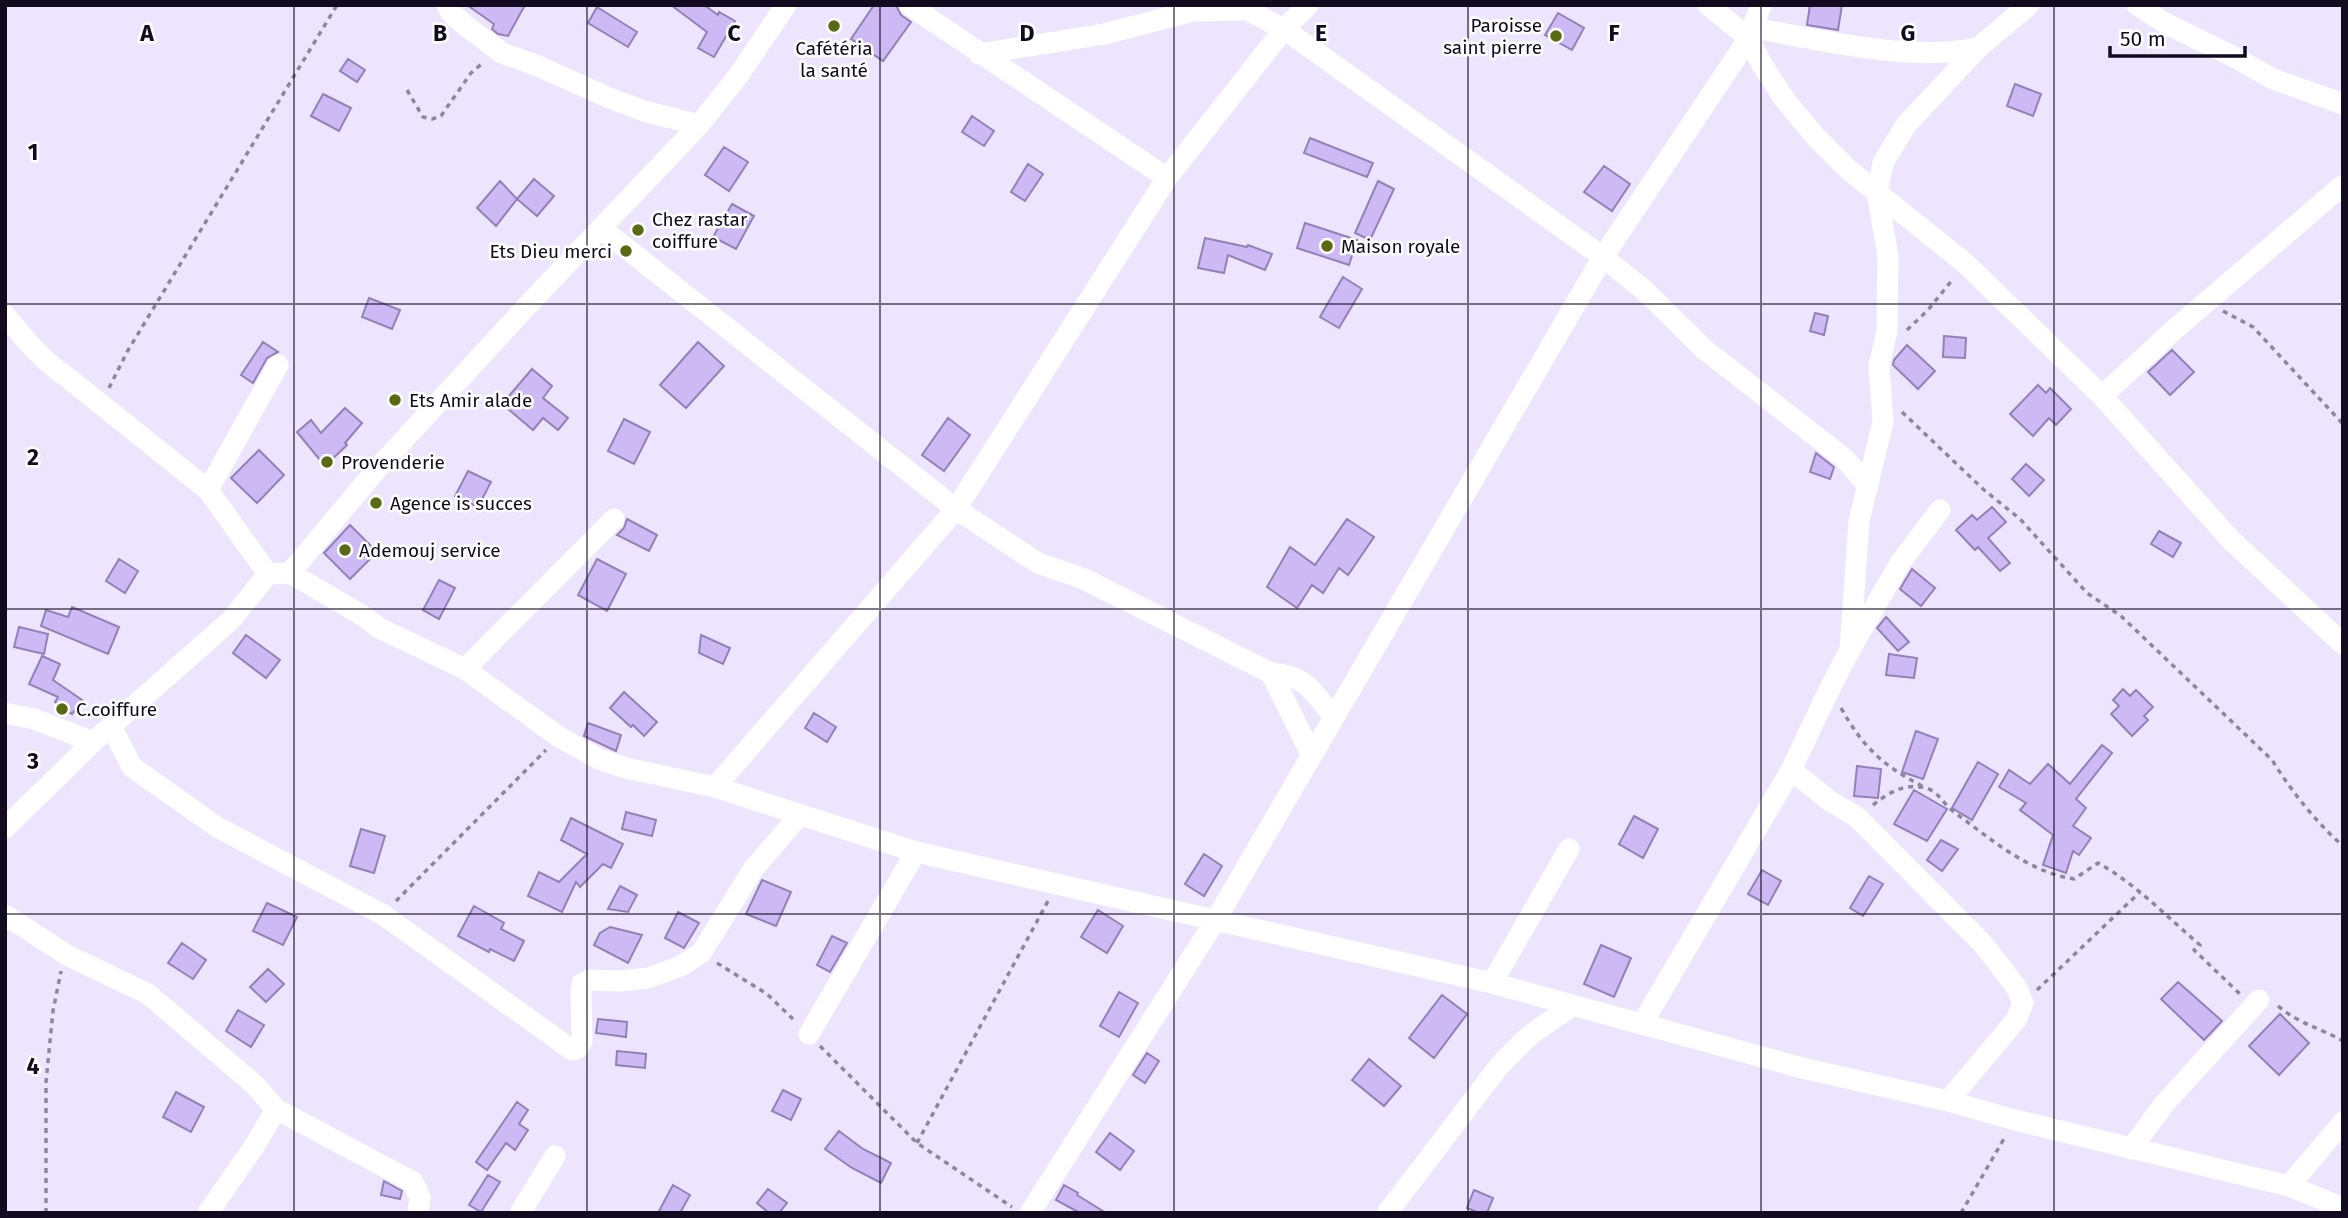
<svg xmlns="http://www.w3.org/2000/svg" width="2348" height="1218" font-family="'Fira Sans',sans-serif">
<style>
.building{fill:#cdbaf5;stroke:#9280b7;stroke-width:2}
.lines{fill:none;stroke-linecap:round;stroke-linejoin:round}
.path{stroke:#8e869d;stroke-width:3.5;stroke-dasharray:5 5;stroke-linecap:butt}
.street{stroke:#fff;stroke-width:21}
.grid{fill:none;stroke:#120a1e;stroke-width:2;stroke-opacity:0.55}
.poi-dot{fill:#5a6913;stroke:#fff;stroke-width:2.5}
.labels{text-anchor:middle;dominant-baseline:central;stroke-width:5;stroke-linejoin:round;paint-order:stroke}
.poi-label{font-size:19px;fill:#120a1e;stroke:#fff;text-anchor:start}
.grid-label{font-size:23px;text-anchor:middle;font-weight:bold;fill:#120a1e;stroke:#fff;stroke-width:5;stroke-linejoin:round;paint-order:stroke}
</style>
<rect width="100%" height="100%" fill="#ede5fe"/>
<path class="building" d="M467 5H525L508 36 498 34 492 29 494 24Z
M671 5H704L718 15 719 12 735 21 714 57 698 48 707 32Z
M874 5H896L901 15 911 22 883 61 851 39Z
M1810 5H1842L1838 30 1807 25Z
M597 7 637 32 628 47 588 23Z
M1558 13 1584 28 1572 50 1545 35Z
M348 59 365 70 357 82 340 71Z
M2015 84 2041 94 2033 116 2007 106Z
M323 94 351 108 339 131 311 116Z
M972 116 994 131 984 146 962 132Z
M1310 138 1373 163 1367 177 1304 153Z
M724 147 748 162 729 191 705 175Z
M1028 164 1043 174 1025 201 1011 192Z
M1604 166 1630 184 1612 211 1584 192Z
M534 179 554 196 537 216 517 199Z
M500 181 517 199 496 226 477 208Z
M1378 181 1394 189 1370 240 1355 233Z
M732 204 754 216 736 249 713 237Z
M1305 223 1357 240 1349 265 1297 248Z
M1205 238 1247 247 1248 245 1272 254 1265 270 1228 255 1224 273 1198 268Z
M1343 277 1362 289 1339 328 1320 317Z
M369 298 400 310 392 329 362 317Z
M1815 313 1828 316 1824 335 1810 331Z
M1944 336 1966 338 1965 358 1943 357Z
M263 342 278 352 267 358 253 383 241 375Z
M698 342 724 366 686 408 660 385Z
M1907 345 1935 371 1918 389 1893 365 1894 360Z
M2172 350 2194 372 2170 395 2148 372Z
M532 369 552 386 543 398 568 418 558 430 543 418 533 430 502 404Z
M2038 385 2046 393 2050 388 2071 409 2056 425 2049 418 2033 436 2010 414Z
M345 408 362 423 345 443 347 445 325 466 297 432 311 420 321 433Z
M948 418 970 435 944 471 922 455Z
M624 419 650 432 634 464 608 451Z
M259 450 284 475 257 503 231 478Z
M1816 453 1834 467 1830 479 1810 472Z
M2026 464 2044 480 2029 496 2012 479Z
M468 471 491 482 478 507 455 496Z
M1992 507 2006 522 1988 538 2010 563 2000 571 1978 547 1975 550 1956 530 1972 515 1977 520Z
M627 519 657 535 649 551 617 535 624 528Z
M1347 519 1374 537 1348 575 1339 568 1323 593 1312 585 1297 608 1267 587 1290 547 1315 565Z
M350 525 377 552 350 579 324 553Z
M2159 531 2181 543 2173 557 2151 544Z
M119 559 138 571 125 593 106 581Z
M597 559 626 574 607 611 578 595Z
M1912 569 1935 588 1921 606 1900 589Z
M439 580 455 588 439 619 423 610Z
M72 607 119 627 108 654 41 626 46 610 68 617Z
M1886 617 1909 642 1898 651 1877 628Z
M19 627 48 634 44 654 14 647Z
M246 635 280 660 266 678 233 653Z
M701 635 730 648 723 664 699 653Z
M1889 654 1917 658 1914 678 1886 675Z
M42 656 60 664 53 680 82 700 72 714 55 702 58 697 29 684Z
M2123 689 2130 696 2136 690 2153 707 2144 716 2148 720 2132 736 2111 714 2119 706 2113 700Z
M624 692 657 722 644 736 633 725 631 727 610 708Z
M814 713 836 727 827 742 805 728Z
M588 723 621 735 616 751 584 736Z
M1916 731 1938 739 1923 779 1902 772Z
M2102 745 2112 753 2076 799 2086 808 2073 826 2091 838 2079 855 2073 851 2066 873 2043 865 2053 835 2020 810 2026 803 1999 787 2009 770 2030 784 2048 764 2070 784Z
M1978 762 1998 774 1972 820 1952 808Z
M1857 766 1881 769 1878 798 1854 796Z
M1914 790 1947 809 1927 841 1894 824Z
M626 812 656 820 652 836 622 829Z
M1634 816 1658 829 1643 858 1619 844Z
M571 818 623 844 611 868 603 864 580 887 576 882 562 912 528 896 539 872 559 882 587 854 561 840Z
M361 829 385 836 374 873 350 866Z
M1941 840 1958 849 1942 871 1927 860Z
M1204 854 1222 866 1204 896 1185 884Z
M1762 870 1781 881 1768 905 1748 894Z
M1869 876 1883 884 1863 916 1850 908Z
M762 880 791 892 776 926 746 914Z
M620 886 637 895 628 912 608 909Z
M267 903 297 917 283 945 253 931Z
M474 906 504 923 501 929 524 941 514 961 490 949 489 952 458 936Z
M1098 910 1123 926 1107 953 1081 937Z
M678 912 699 923 684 948 665 938Z
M610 927 642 935 628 963 594 945 600 933Z
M832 936 847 943 830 972 817 965Z
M182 943 206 960 193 979 168 963Z
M1601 945 1631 958 1614 997 1584 984Z
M268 969 284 984 266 1002 250 987Z
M2178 982 2222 1021 2204 1040 2161 999Z
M1119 992 1138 1003 1119 1037 1100 1026Z
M1442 995 1467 1014 1434 1058 1409 1038Z
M238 1010 264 1025 251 1047 226 1031Z
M2280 1014 2309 1043 2279 1075 2249 1046Z
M598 1019 627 1022 626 1037 596 1033Z
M617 1051 646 1054 645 1068 616 1065Z
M1147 1053 1159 1061 1145 1083 1133 1075Z
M1369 1059 1401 1086 1384 1106 1352 1080Z
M783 1090 801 1099 791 1120 772 1111Z
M176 1092 204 1107 191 1132 163 1117Z
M517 1102 528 1110 519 1124 528 1130 515 1150 506 1143 487 1170 476 1162Z
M839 1131 863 1149 891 1163 881 1183 852 1168 825 1149Z
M1110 1133 1134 1151 1120 1170 1096 1152Z
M488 1175 500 1182 481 1212 469 1205Z
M384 1181 402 1191 400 1199 381 1195Z
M673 1185 690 1195 680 1213H658Z
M1064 1185 1078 1193 1077 1195 1106 1213H1080L1056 1200Z
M768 1189 787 1203 779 1213H769L757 1203Z
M1474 1190 1493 1198 1487 1213H1479L1467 1208Z"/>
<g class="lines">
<path class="path" d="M407 90 423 117 432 119 441 116 471 73 484 62
M2223 311 2253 327 2343 424
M1907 330 1928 310 1953 279
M109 388 127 352 337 5
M1902 412 1983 489 2020 519 2087 593 2121 616 2272 760C2292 792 2315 821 2343 846
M1841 708C1863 747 1882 765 1922 786
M1873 805C1887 794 1902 784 1921 787 1938 789 1942 803 1954 812 1991 839 2028 872 2074 879L2098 863C2136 884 2167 917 2200 945L2194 950 2241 995
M396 901 546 750
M717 963 767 994 795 1021
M2037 990 2140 892
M2278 1006C2301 1025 2318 1027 2343 1041
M820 1046 917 1143 1012 1207
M917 1143 1048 901
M46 1213V1082L53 1011 61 971
M1961 1213 2005 1137"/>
<path class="street" d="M447 5 451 13 466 26 502 53 538 66 607 97 644 111 699 125
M909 5 1167 178
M1237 5 1284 29 1603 257 1644 290 1704 349 1845 459 1868 486
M1708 5 1749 38 1761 63 1785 100 1815 136 1849 170 1966 264 2102 396 2231 540 2343 644
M2137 5 2165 23 2238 59 2273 79 2343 104
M1753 28C1823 40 1908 62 1978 48
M979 54 1104 34 1193 11 1242 10
M602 229 956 509 1038 563 1084 579 1271 673 1311 754
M5 315C26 340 39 358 67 377L208 490 268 574
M2102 396 2175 329 2343 185
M208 490 278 365
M290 573 365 617 379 628 465 669 559 737 599 759 626 768 715 787 916 852 1492 983 1802 1068 1948 1101 2015 1120 2289 1186 2343 1208
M1852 646 1900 563 1940 510
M465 669 614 519
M1271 673C1306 676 1312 690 1333 716
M5 713 34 719 93 742
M111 726 132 767 217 827 382 914 572 1050 578 1048 582 1041 581 991 582 984 590 980 620 981 648 978 681 966 701 953 754 868 799 816
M1791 770 1830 801 1857 817 1983 944 2017 988 2023 1003 2016 1020 1948 1101
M715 787 956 509 1167 178 1284 29 1308 5
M5 828 93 742 231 620 268 574 290 573 377 469 526 307 699 125 738 76 786 5
M5 915 67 955 148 994 254 1084 276 1109 413 1182 420 1198 418 1213
M1492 983 1569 849
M1642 1024 1791 770 1830 688 1850 650 1859 521 1883 422 1879 366 1887 331 1888 256 1877 192 1883 163 1906 125 1978 48 2029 5
M809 1034 916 852
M2131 1149 2165 1103 2259 1000
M2289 1186 2343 1122
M208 1213 255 1145 276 1109
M520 1213 555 1156
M1030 1213 1215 921 1603 257 1749 38 1761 5
M1387 1213 1500 1065 1529 1036 1573 1005"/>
</g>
<path class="grid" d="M294 5V1213M587 5V1213M880 5V1213M1174 5V1213M1468 5V1213M1761 5V1213M2054 5V1213M5 304H2343M5 609H2343M5 914H2343"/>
<g class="poi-dot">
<circle cx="834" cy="26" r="7"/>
<circle cx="1556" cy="36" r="7"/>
<circle cx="638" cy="230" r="7"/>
<circle cx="1327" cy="246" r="7"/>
<circle cx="626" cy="251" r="7"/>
<circle cx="395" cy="400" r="7"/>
<circle cx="327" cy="462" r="7"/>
<circle cx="376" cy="503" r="7"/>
<circle cx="345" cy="550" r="7"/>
<circle cx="62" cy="709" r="7"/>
</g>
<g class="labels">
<g class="poi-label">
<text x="1542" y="25" text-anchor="end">Paroisse<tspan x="1542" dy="22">saint pierre</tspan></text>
<text x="834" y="48" text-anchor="middle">Cafétéria<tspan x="834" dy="22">la santé</tspan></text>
<text x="652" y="219">Chez rastar<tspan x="652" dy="22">coiffure</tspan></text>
<text x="1341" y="246">Maison royale</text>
<text x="612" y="251" text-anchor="end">Ets Dieu merci</text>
<text x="409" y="400">Ets Amir alade</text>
<text x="341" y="462">Provenderie</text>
<text x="390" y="503">Agence is succes</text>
<text x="359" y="550">Ademouj service</text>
<text x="76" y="709">C.coiffure</text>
</g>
</g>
<g class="grid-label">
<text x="147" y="41">A</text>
<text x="440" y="41">B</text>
<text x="734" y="41">C</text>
<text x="1027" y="41">D</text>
<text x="1321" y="41">E</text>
<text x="1614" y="41">F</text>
<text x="1908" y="41">G</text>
<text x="33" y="160">1</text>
<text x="33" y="465">2</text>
<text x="33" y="769">3</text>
<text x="33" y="1074">4</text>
</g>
<rect width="2348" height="1218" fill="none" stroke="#120a1e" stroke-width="14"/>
<path d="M2110 46v10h135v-10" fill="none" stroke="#120a1e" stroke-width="3.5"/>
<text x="2120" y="46" font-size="21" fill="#120a1e" stroke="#ffffff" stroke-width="5" paint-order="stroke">50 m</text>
</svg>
